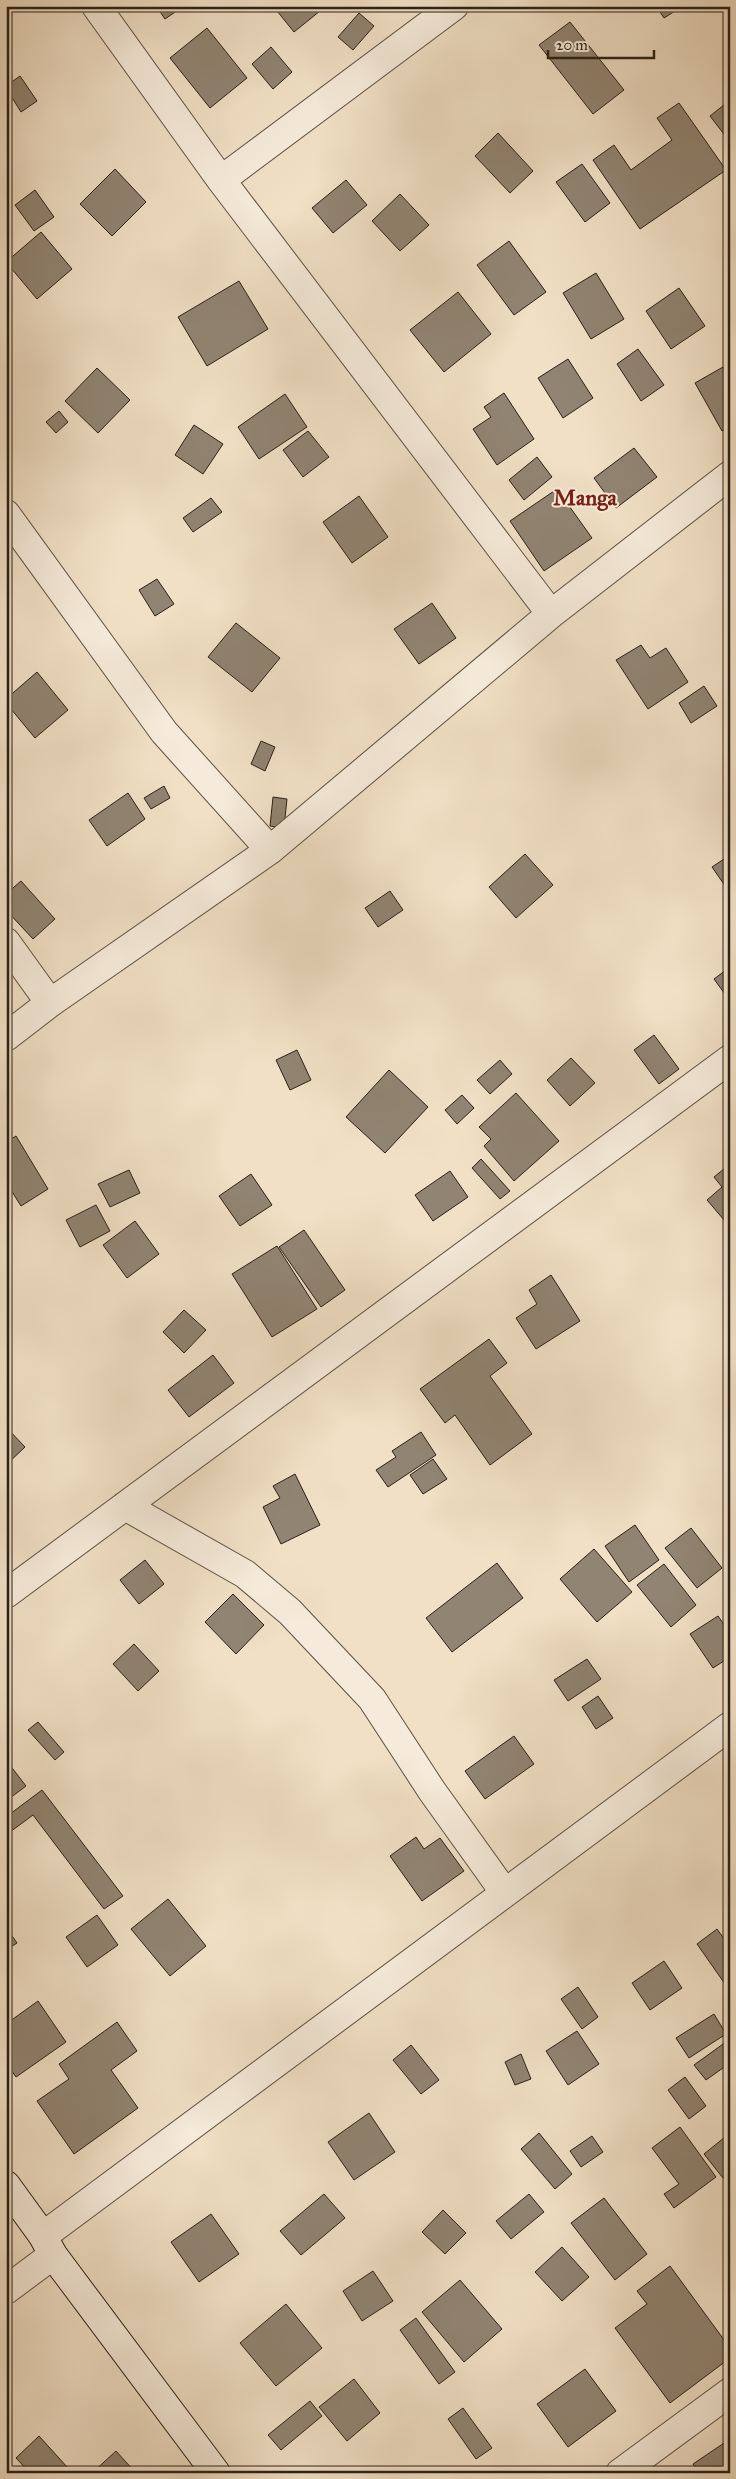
<svg xmlns="http://www.w3.org/2000/svg" width="736" height="2479" font-family="'IM FELL Great Primer',serif">
<style>
.building{fill:#918472;stroke:#2a2017}
.lines{fill:none;stroke-linecap:round;stroke-linejoin:round}
.street-casing{stroke:#5c5043;stroke-width:30}
.secondary-casing{stroke:#2a2017;stroke-width:30}
.street{stroke:#f6ebda;stroke-width:28}
.secondary{stroke:#f6ebda;stroke-width:28}
.labels{text-anchor:middle;dominant-baseline:central;stroke-width:4;stroke-linejoin:round;paint-order:stroke}
.district-label{font-size:22px;font-weight:bold;fill:#7a1f14;stroke:#f6ebda}
</style>
<rect width="100%" height="100%" fill="#f1e0c6"/>
<filter id="stains"><feTurbulence type="fractalNoise" baseFrequency=".004" numOctaves="4"/><feColorMatrix values="0 0 0 0 .2 0 0 0 0 .09 0 0 0 0 .02 0 0 0 .5 -.17"/></filter>
<radialGradient id="worn" r=".72"><stop offset=".6" stop-color="#630" stop-opacity="0"/><stop offset="1" stop-color="#630" stop-opacity=".3"/></radialGradient>
<path class="building" d="M156 6H184L165 19Z
M273 6H317L320 11 294 32Z
M656 6H683L664 18Z
M359 13 374 26 353 50 338 37Z
M570 22 624 90 593 114 539 45Z
M207 28 247 78 210 108 170 58Z
M271 47 292 72 273 89 252 64Z
M20 76 37 101 21 112 6 88V86Z
M729 101 730 103V142L710 116Z
M679 103 726 170 640 229 593 160 614 145 631 170 672 140 657 118Z
M498 133 533 171 510 193 475 156Z
M582 164 610 203 585 222 556 182Z
M115 169 146 202 112 236 80 204Z
M346 180 367 205 333 233 312 208Z
M35 190 54 217 34 231 15 205Z
M400 194 429 225 400 251 372 221Z
M41 232 72 269 37 299 6 262Z
M509 241 546 292 514 315 477 265Z
M596 273 624 319 591 339 563 293Z
M239 281 268 329 207 366 178 317Z
M679 288 705 326 671 349 646 311Z
M458 292 491 334 444 372 410 330Z
M638 349 664 385 641 401 617 364Z
M568 359 593 398 563 418 538 378Z
M723 367 730 378V427L722 431 695 383Z
M97 368 130 400 98 433 65 401Z
M504 393 534 439 497 465 473 429 491 417 484 407Z
M285 394 307 427 259 459 238 427Z
M59 411 68 422 56 433 46 422Z
M194 425 223 444 203 474 175 455Z
M308 431 329 457 303 477 283 450Z
M634 448 657 477 616 508 594 478Z
M537 457 552 477 524 500 509 480Z
M557 489 592 538 544 571 510 521Z
M359 496 388 537 352 563 323 522Z
M211 498 222 512 193 532 183 518Z
M157 579 174 604 155 616 139 590Z
M432 603 456 638 419 664 394 629Z
M236 623 280 658 252 692 208 657Z
M641 645 650 658 666 648 688 682 648 709 616 660Z
M37 672 68 710 35 738 6 703V699Z
M704 686 717 706 691 723 679 703Z
M261 741 275 747 265 771 251 764Z
M164 786 170 798 151 809 144 798Z
M128 793 145 819 107 846 89 820Z
M273 797 287 799 284 828 270 826Z
M525 854 553 885 516 918 489 887Z
M730 855V893L712 867Z
M21 881 55 919 33 939 6 910V894Z
M390 891 403 910 378 927 365 908Z
M730 967V1001L714 979Z
M654 1035 679 1069 659 1084 634 1050Z
M297 1050 311 1080 290 1090 276 1060Z
M571 1058 595 1083 570 1106 547 1080Z
M500 1060 512 1074 490 1094 477 1080Z
M389 1070 428 1107 385 1153 346 1117Z
M516 1093 559 1141 514 1181 484 1146 491 1139 479 1127Z
M462 1095 474 1108 457 1124 445 1110Z
M16 1136 48 1189 21 1206 6 1182V1142Z
M481 1159 510 1191 500 1199 472 1168Z
M730 1164V1227L707 1200 722 1187 714 1177Z
M129 1170 140 1193 110 1207 98 1184Z
M450 1171 468 1197 433 1221 415 1195Z
M251 1174 272 1205 240 1226 219 1196Z
M96 1205 110 1231 80 1247 66 1220Z
M135 1221 159 1254 127 1278 103 1245Z
M304 1230 345 1290 321 1307 279 1247Z
M277 1246 317 1309 272 1337 232 1274Z
M551 1275 580 1321 536 1349 516 1318 537 1304 529 1290Z
M184 1310 206 1330 184 1353 163 1332Z
M489 1339 507 1363 490 1376 532 1434 490 1465 455 1415 445 1423 420 1389Z
M213 1355 234 1383 189 1417 168 1390Z
M6 1427 25 1447 6 1465Z
M421 1432 436 1455 388 1487 376 1470 396 1457 392 1451Z
M433 1459 447 1479 423 1494 410 1475Z
M295 1474 320 1525 281 1544 263 1507 280 1498 273 1486Z
M635 1525 659 1560 629 1582 605 1546Z
M691 1528 722 1568 697 1588 665 1548Z
M594 1549 632 1592 597 1622 560 1579Z
M145 1560 164 1584 139 1604 120 1580Z
M497 1563 523 1598 452 1652 426 1618Z
M664 1564 696 1605 671 1627 637 1585Z
M233 1594 264 1625 236 1654 205 1622Z
M718 1616 730 1633V1657L713 1668 690 1634Z
M134 1644 159 1671 138 1691 113 1664Z
M587 1659 601 1679 568 1701 554 1680Z
M598 1696 613 1718 596 1729 582 1707Z
M38 1722 64 1752 55 1760 28 1730Z
M514 1736 534 1764 485 1799 465 1771Z
M6 1760 26 1786 6 1801Z
M42 1790 123 1896 104 1909 33 1815 6 1835V1817Z
M416 1837 424 1849 440 1838 464 1871 422 1901 390 1856Z
M168 1899 206 1946 170 1976 131 1929Z
M97 1915 118 1945 87 1967 66 1937Z
M6 1927 17 1943 6 1950Z
M717 1929 730 1947V1980L725 1984 697 1944Z
M664 1961 682 1988 650 2010 632 1983Z
M578 1987 598 2017 582 2029 561 1999Z
M38 2001 66 2042 16 2077 6 2063V2024Z
M714 2014 726 2034 689 2058 676 2038Z
M117 2022 137 2051 111 2070 138 2108 74 2154 37 2101 69 2079 59 2064Z
M577 2031 599 2064 568 2085 546 2051Z
M730 2039V2063L706 2080 694 2065Z
M411 2045 439 2080 421 2094 393 2060Z
M521 2054 531 2079 515 2085 505 2062Z
M685 2077 706 2106 689 2119 668 2090Z
M369 2113 395 2152 354 2180 328 2142Z
M680 2127 716 2177 674 2208 664 2194 679 2184 652 2148Z
M539 2133 572 2174 555 2189 521 2149Z
M730 2133V2172L723 2178 704 2154Z
M592 2136 603 2152 581 2167 570 2151Z
M324 2194 345 2218 301 2255 280 2231Z
M529 2194 544 2212 511 2239 496 2221Z
M604 2198 647 2254 615 2280 571 2223Z
M443 2210 466 2233 445 2254 422 2232Z
M211 2214 239 2254 199 2282 171 2242Z
M562 2247 589 2277 562 2301 535 2272Z
M670 2266 730 2348V2358L670 2403 615 2328 647 2304 637 2291Z
M373 2271 393 2301 362 2321 343 2291Z
M460 2280 502 2329 464 2362 422 2312Z
M286 2304 322 2348 276 2386 240 2343Z
M416 2318 455 2372 439 2384 400 2330Z
M585 2369 616 2411 568 2447 537 2404Z
M354 2379 380 2413 347 2441 319 2407Z
M310 2401 322 2416 281 2450 268 2435Z
M463 2408 492 2448 476 2459 448 2419Z
M39 2436 68 2468 64 2473H30L16 2458Z
M730 2439V2473H698L693 2464Z
M116 2451 136 2473H92Z"/>
<g class="lines">
<defs>
<path id="street" d="M96 6 221 180 551 614
M221 180 454 6
M6 514 164 732 270 850
M6 942 50 1003
M6 1037 50 1003 270 850 551 614 730 475
M125 1506 245 1574 290 1612 372 1699 432 1791 505 1893
M6 1594 730 1059
M43 2236 730 1726
M6 2290 53 2255
M620 2473 730 2392"/>
<path id="secondary" d="M6 2185 43 2236 53 2255 216 2473"/>
</defs>
<use href="#street" class="street-casing"/>
<use href="#secondary" class="secondary-casing"/>
<use href="#street" class="street"/>
<use href="#secondary" class="secondary"/>
</g>
<g class="labels">
<g class="district-label">
<text x="585" y="497">Manga</text>
</g>
</g>
<rect width="736" height="2479" fill="none" stroke="#f1e0c6" stroke-width="25"/>
<rect x="8" y="8" width="721" height="2464" fill="none" stroke="#2a2017" stroke-width="2.5"/>
<rect x="12" y="12" width="711" height="2454" fill="none" stroke="#2a2017"/>
<path d="M548 50v8h106v-8" fill="none" stroke="#2a2017" stroke-width="2.5"/>
<text x="556" y="50" font-size="15" fill="#2a2017" stroke="#f6ebda" stroke-width="4" paint-order="stroke">20 m</text>
<rect width="100%" height="100%" filter="url(#stains)"/>
<rect width="100%" height="100%" fill="url(#worn)"/>
</svg>
